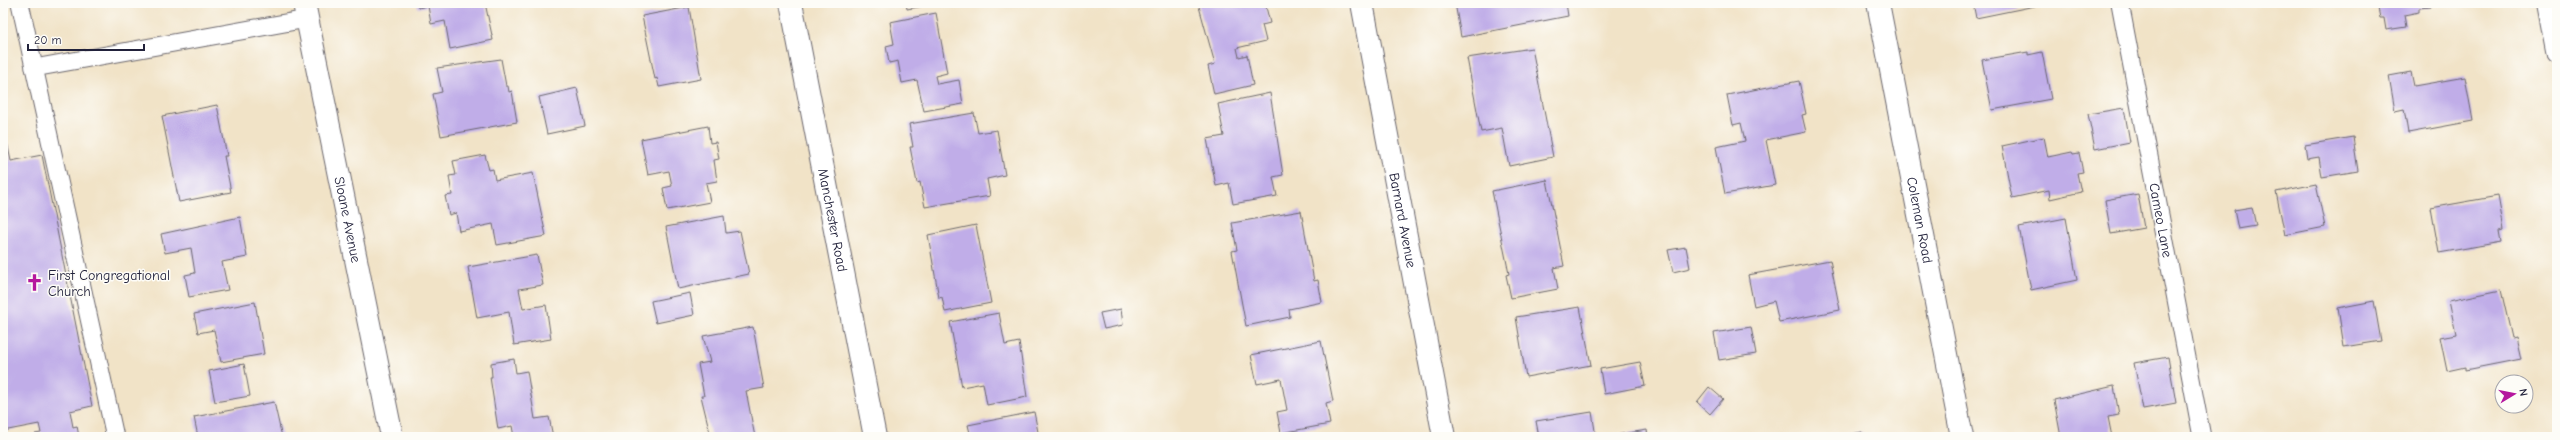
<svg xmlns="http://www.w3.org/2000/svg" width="2560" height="440" font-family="'Comic Neue',sans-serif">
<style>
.building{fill:#c0ade8}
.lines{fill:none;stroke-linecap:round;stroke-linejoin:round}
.lane-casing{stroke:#6a666c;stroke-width:19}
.street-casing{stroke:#6a666c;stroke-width:24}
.lane{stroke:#fff;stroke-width:17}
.street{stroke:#fff;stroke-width:22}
.labels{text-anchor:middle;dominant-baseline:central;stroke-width:3;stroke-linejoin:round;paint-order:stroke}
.street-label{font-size:14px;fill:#22223b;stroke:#fdfcf7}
.poi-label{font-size:14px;fill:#22223b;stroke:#fdfcf7;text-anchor:start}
</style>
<rect width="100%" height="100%" fill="#fdfcf7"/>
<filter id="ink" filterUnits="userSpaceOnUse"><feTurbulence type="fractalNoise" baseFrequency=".025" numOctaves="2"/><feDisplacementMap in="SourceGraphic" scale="8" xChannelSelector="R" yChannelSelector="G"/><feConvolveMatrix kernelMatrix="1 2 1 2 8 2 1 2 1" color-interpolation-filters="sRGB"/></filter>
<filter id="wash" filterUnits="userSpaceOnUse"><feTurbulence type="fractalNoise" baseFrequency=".012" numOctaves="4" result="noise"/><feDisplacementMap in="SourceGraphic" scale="16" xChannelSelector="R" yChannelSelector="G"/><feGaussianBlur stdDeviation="0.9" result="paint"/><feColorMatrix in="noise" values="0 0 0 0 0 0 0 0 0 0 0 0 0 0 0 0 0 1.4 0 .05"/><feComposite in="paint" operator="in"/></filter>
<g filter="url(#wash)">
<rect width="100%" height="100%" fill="#f1e3c7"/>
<g id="blocks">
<path class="building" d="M417 3H485L493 40 450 49 445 21 431 24 428 6 418 8Z
M906 3H935V4L907 9Z
M1198 3H1265L1270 23 1262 25 1266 41 1237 48 1239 57 1247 55 1253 85 1214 94 1208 66 1215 64Z
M1455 3H1566L1568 16 1461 37Z
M1973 3H2034L2035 6 1976 18Z
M2377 3H2430V7L2419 8V12L2404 15 2406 27 2386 30 2384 18H2380Z
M689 7 701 79 659 87 657 78 655 79 642 16Z
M936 13 947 73 935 76 937 84 959 80 963 104 924 111 917 80 902 83 898 61 889 63 886 46 894 44 890 22Z
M1532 48 1553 157 1509 166 1502 128 1481 132 1467 58Z
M2028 52V55L2042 52 2051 99 1992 110 1982 60Z
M501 59 506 86H508L509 92 512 91 517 122 441 136 433 94 442 92 437 68Z
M2411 72 2414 86 2465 77 2473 121 2408 133 2404 109 2395 111 2389 76Z
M1799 81 1806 114 1802 115 1806 132 1766 140 1775 185 1725 194 1716 147 1745 141 1741 123 1733 125 1727 95Z
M577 88 585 126 547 134 539 97Z
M1270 93 1283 175 1273 177 1277 196 1233 204 1229 183 1216 186 1207 139 1224 136 1218 104Z
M217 105 227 156H224L231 192 179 202 162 116Z
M2124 108 2130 142 2095 149 2088 114Z
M974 113 978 133 997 130 1005 175 987 179 990 196 925 207 920 182 917 183 910 147H913L909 124Z
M3 123 11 161 42 155 92 406 70 411 73 427 77 426 79 437H35V434L41 433 39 424 3 431Z
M708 126 710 143 716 142 719 159 714 160 717 181 706 183 710 202 667 210 663 188 672 186 669 171 648 175 641 139Z
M2044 137 2048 157 2072 152 2073 154 2079 153 2083 172 2077 173 2081 192 2050 199 2049 190 2012 198 2002 146Z
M2353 137 2358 171 2322 177 2319 157 2307 159 2305 145Z
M485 155 489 170 493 169 495 180 533 173 546 236 497 245 493 224 459 231 456 213 449 215 445 196 452 195 449 176 456 175 453 161Z
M1547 180 1564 266 1554 268 1558 289 1511 298 1506 275 1509 274 1492 191Z
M2316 184 2325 227 2285 235 2276 192Z
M2138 194 2144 228 2111 234 2105 200Z
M2498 196 2504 230 2499 231 2501 242 2439 253 2431 208Z
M2252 207 2256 226 2238 229 2234 210Z
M1301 211 1314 281 1318 280 1322 302 1289 309 1290 317 1246 326 1232 251 1237 250 1232 223Z
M724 216 726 233 740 231 749 274 678 289 666 227Z
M240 217 247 257 222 262 228 290 189 297 185 275 195 273 191 248 165 253 161 234Z
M2066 218 2077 280 2031 290 2019 227Z
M976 225 991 303 945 312 942 297 939 298 928 235Z
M1686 247 1690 268 1673 272 1668 250Z
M537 255 543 285 519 289 523 309 546 305 551 339 514 345 509 312 477 318 468 267Z
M1830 260 1840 310 1779 322 1774 301 1754 306 1748 275Z
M2501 290 2512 338 2516 337 2521 359 2465 370V367L2447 371 2440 337 2456 334 2449 301Z
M690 293 694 315 656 323 651 301Z
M2374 301 2381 341 2344 347 2338 308Z
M255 302 264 354 221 362 214 330 198 333 194 314Z
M1580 307 1591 365 1526 377 1516 317Z
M1121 309 1123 325 1104 329 1100 313Z
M999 313 1005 345 1019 342 1027 397 987 405 983 383 962 387 950 322Z
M753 327 764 388 746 391 755 437H711L701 396H704L698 364 710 362 703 336Z
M1751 327 1756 354 1719 360 1714 333Z
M1321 341 1333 401 1326 403 1330 424 1281 433 1277 412 1287 410 1281 379 1257 384 1251 355Z
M2168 357 2176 403 2143 409 2134 363Z
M514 359 516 373 527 371 535 419 549 417 553 437H514L512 426 498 429 490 377H492L491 363Z
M1640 362 1645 386 1604 394 1600 369Z
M244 364 250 396 215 402 209 371Z
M2114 386 2119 415 2108 417 2112 437H2061L2054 400Z
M1709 387 1723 399 1710 414 1697 402Z
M274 402 282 437H198L194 417Z
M1034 412 1039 437H971L968 425Z
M1592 412 1596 437H1539L1536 421Z
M1647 430 1648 437H1609V436Z
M1862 432 1865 437H1841V436Z"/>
</g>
</g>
<g filter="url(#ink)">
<use href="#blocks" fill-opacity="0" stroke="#6a666c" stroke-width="1"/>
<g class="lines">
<defs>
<g id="lane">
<path d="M20 3 115 437"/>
<path id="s1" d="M2120 3 2202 437"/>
<path d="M34 68 307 19"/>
</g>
<g id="street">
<path id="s2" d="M304 3 392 437"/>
<path id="s3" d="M791 3 875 437"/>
<path id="s4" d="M1362 3 1444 437"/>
<path id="s5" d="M1878 3 1962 437"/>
<path d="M2548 3 2557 51"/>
</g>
</defs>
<use href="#lane" class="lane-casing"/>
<use href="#street" class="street-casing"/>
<use href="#lane" class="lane"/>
<use href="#street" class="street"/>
</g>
</g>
<defs>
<symbol id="church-bare" viewBox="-9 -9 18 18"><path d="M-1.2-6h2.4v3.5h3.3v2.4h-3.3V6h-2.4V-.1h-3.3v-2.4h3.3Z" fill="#b5179e" stroke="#fdfcf7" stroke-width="2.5" paint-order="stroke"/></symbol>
</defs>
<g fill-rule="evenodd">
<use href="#church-bare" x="22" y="270" width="25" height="25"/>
</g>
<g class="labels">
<g class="street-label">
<text stroke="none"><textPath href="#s2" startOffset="221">Sloane Avenue</textPath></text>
<text stroke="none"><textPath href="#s3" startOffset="221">Manchester Road</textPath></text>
<text stroke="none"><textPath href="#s4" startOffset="221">Barnard Avenue</textPath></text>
<text stroke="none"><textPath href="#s5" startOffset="221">Coleman Road</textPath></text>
<text stroke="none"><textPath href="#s1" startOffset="221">Cameo Lane</textPath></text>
</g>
<g class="poi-label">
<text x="48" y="275">First Congregational<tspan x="48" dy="16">Church</tspan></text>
</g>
</g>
<rect width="2560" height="440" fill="none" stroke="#fdfcf7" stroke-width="16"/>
<g transform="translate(2514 394) rotate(80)"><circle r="19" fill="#fdfcf7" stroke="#a5a5ac"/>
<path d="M0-3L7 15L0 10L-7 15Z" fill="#b5179e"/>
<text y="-6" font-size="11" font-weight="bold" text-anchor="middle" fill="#22223b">N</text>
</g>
<path d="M28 44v6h116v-6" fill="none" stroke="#22223b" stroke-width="2"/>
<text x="34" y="44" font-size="12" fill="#22223b" stroke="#fdfcf7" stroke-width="3" paint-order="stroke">20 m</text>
</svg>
